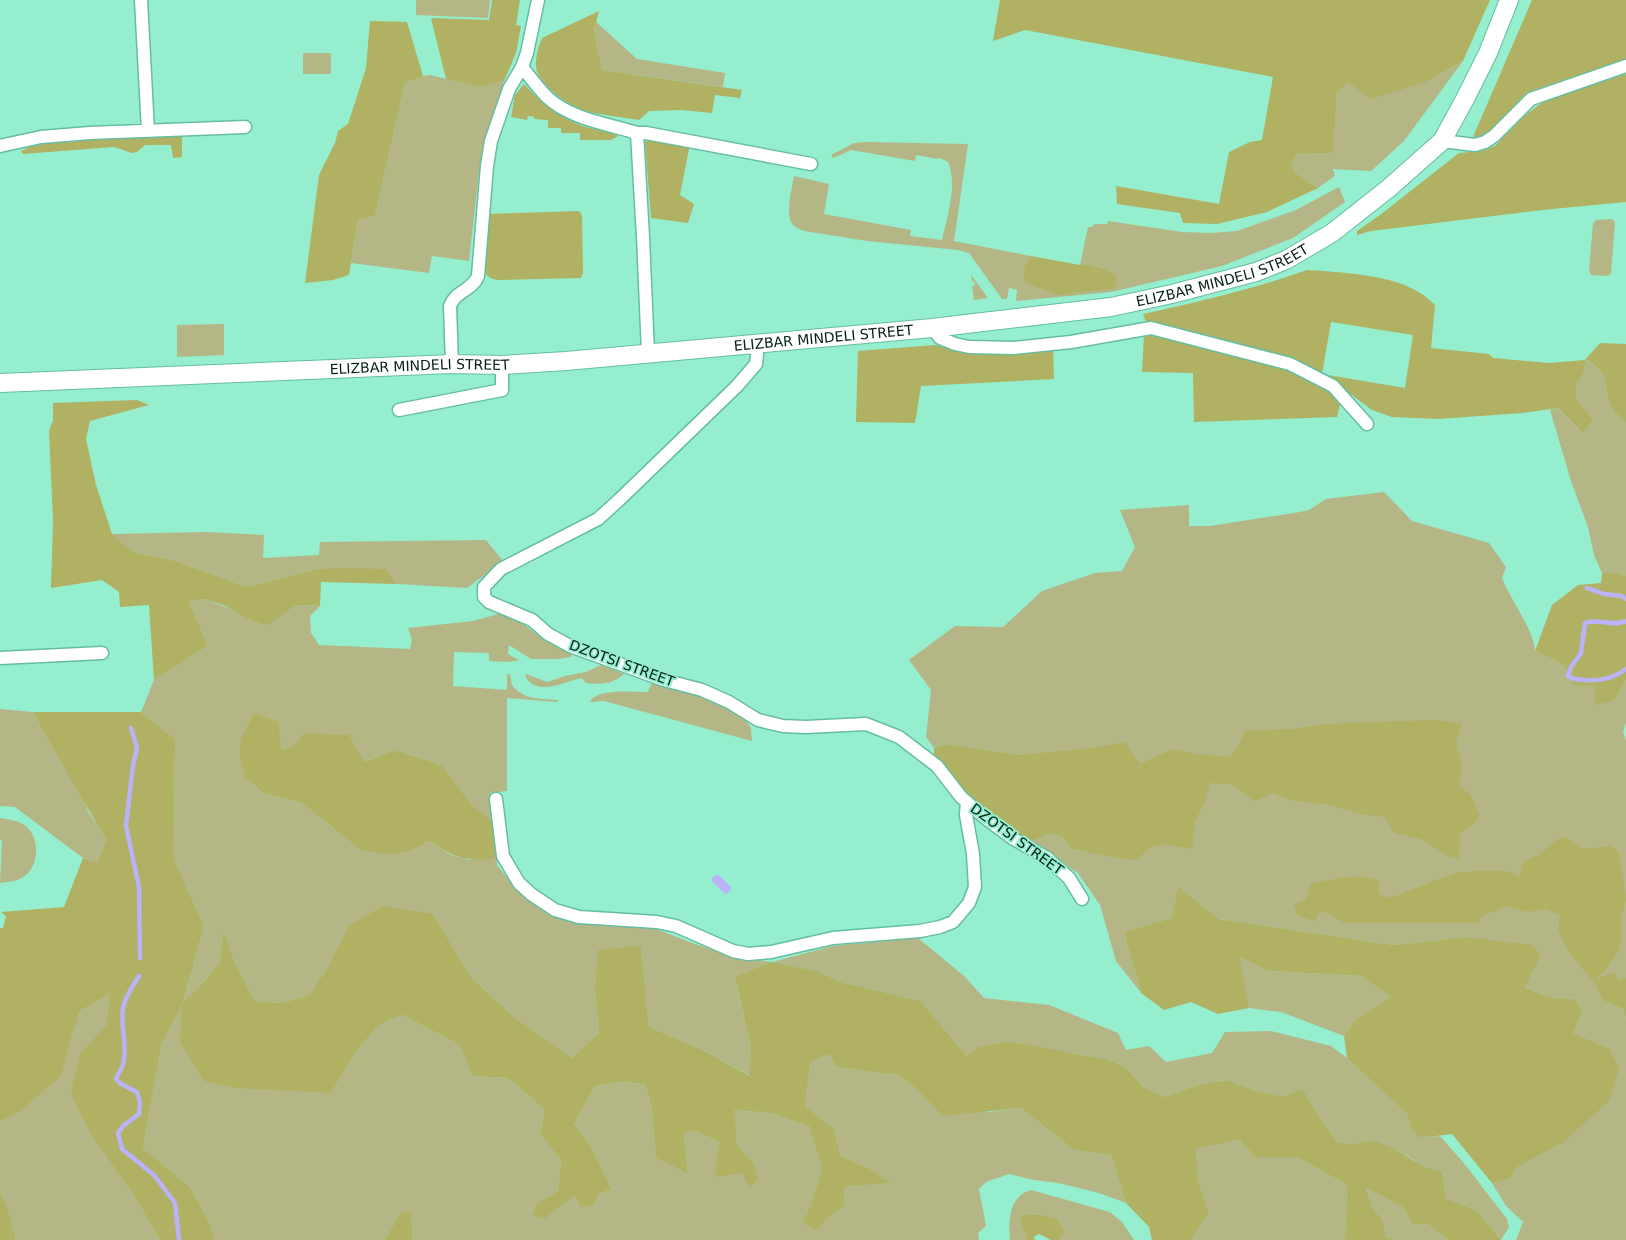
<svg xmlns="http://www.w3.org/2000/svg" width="1626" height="1240" font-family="'DejaVu Sans',sans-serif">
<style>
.green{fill:#b4b686;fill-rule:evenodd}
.forest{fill:#b0b163;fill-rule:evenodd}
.water{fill:#bbb3fa}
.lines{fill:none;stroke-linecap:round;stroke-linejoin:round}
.stream{stroke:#bbb3fa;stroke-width:4.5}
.street-casing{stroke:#66bea0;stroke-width:15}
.secondary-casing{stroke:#66bea0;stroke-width:20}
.street{stroke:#fff;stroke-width:12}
.secondary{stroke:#fff;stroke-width:18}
.labels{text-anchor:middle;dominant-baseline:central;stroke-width:4;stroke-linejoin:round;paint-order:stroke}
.street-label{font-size:14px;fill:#031f16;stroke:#95eece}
</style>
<rect width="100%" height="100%" fill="#95eece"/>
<path class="green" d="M416 0H490L488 18 416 15Z
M596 22 637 59 725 73 723 87 602 70 594 30Z
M303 53H331V74H303Z
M1463 61 1404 141 1371 171 1333 169 1335 176 1318 188 1295 172 1291 165 1297 154 1333 153 1337 93 1348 81H1428Z
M430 75 480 87 504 81 486 140 479 172 469 261 432 256 429 273 351 263 358 220 375 216 405 83 423 76Z
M866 142 968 144 954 241 1031 256 1026 263 1104 269 1091 265H1080L1088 227H1092L1095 224H1107L1108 221 1182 232 1211 233 1237 231 1296 210 1339 187 1345 202 1293 238 1222 266 1111 292 1016 301 1017 290 1009 288 1007 299H1002L969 253 958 250 867 241 804 231C799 229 794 227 791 222 786 212 792 187 794 176L829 184 824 214 911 230 910 236 942 240C947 216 958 186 948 162L940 158 938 159 916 155 915 161 851 150 833 158 831 155 854 143Z
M1612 219 1615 222 1611 274 1607 276 1591 275 1589 271 1593 224 1596 220Z
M971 275 988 298 974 300 972 286H975L974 281H972Z
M224 324V355L177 357V325Z
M1585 360C1611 376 1602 377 1609 402 1611 409 1621 417 1626 423V576L1618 573H1602L1594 555 1588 527 1571 481 1550 410 1558 408 1583 433 1592 420 1576 399V384L1582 377Z
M1384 492 1412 521 1489 543 1506 567 1502 578C1510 599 1534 630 1535 651L1563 664 1573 686H1594L1615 700 1626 680V723L1623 731 1626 741V978L1619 980 1615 972 1604 1001 1623 1009 1626 1018V1240H1516L1523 1222 1506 1206 1492 1183 1510 1179 1516 1168 1561 1144 1609 1048 1573 1033 1583 1010 1575 999 1550 997 1525 988 1541 956 1464 937 1394 945 1219 919 1178 886 1171 918 1124 932 1141 993 1116 961 1100 905 1078 873 1028 843 1048 834 1062 836 1071 849 1090 852 1046 754 1022 755 946 744 934 748 926 737 931 690 909 660 955 626 1003 627 1042 591 1095 573 1122 571 1135 547 1120 510 1189 505V526H1210L1300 512 1309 510 1326 499Z
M206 532 264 535 263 558 319 555 320 542 486 540 503 561 467 588 397 584 384 569 312 570 247 587 176 561 133 552 112 534Z
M205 599C227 606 246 618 267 626L297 605 320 606 310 616 311 633 319 645 410 649 412 640 408 628 473 621 502 613 516 618 541 638 570 653 572 655 571 657 558 659H531L509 645 508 654 519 660 508 662 489 661V653L454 652 453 686 507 690V674H510L512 685C523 700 541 699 558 700V702L507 698V791L490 793 491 810 496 824 497 865 513 885 529 899 554 917 578 923 616 924 656 929 695 944 737 957 772 962 833 946 918 938 964 976 984 998 1049 1005 1118 1033 1126 1050 1149 1046 1166 1062 1212 1053 1225 1032 1271 1031 1331 1046 1347 1058 1407 1114 1411 1130 1420 1138 1440 1136 1463 1162 1507 1219 1509 1227 1501 1240 1477 1210 1447 1199 1442 1172 1423 1166 1406 1155 1372 1140 1351 1144 1338 1142 1323 1123 1303 1089 1283 1096 1259 1092 1227 1080 1197 1085 1165 1097 1144 1087 1124 1066 1107 1059 1070 1053 967 1056 921 1001 841 982 817 971 772 962 735 978 751 1049V1076L701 1049 649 1027 641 946 595 992 599 1032 572 1058 514 1017 471 977 433 914 328 967 309 995 282 1003 255 1001 235 963 223 931 220 962 204 982 331 1093 357 1050 379 1025 402 1015 460 1045 472 1076 508 1078 545 1110 540 1133 561 1159 558 1191 538 1203 545 1219 557 1209 576 1195 598 1194 612 1189 590 1145 574 1124 595 1086 623 1082 645 1084 652 1111 656 1158 688 1172 684 1133 695 1131 719 1142 754 1163 737 1145 733 1110 771 1113 809 1126 822 1169 810 1207 802 1222 830 1216 845 1206 844 1187 890 1183 870 1169 841 1156 834 1129 805 1106 811 1061 830 1054 835 1067 898 1075 919 1091 988 1112 1021 1108 1074 1150 1111 1155 1126 1203 1099 1193 1058 1183 1034 1180 1009 1174 986 1182 979 1189 986 1226 978 1233 979 1240H413L411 1213 398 1217 384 1240H215L209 1222 190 1187 143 1148 162 1043 183 1004 204 926 174 859 175 739 141 712 154 680 208 646 189 601ZM279 722 280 749 294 746 364 762 395 750 442 765 472 805 496 824 470 860 451 855 429 841 411 851 360 850 302 803 262 793 255 785 245 777Z
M601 665 624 674C613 684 600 685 586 683L582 678C564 681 538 698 525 676L526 674 547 682 565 676 586 672Z
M652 682 700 695 718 702 744 717 751 728 752 741 604 701 590 702C595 688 635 692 648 692Z
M0 709 33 712 51 742 57 739 89 813 108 840 97 864 83 858 15 807 0 806Z
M0 818C8 819 19 821 26 826 40 839 39 864 26 875 19 881 8 882 0 883L2 840H0Z
M1238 955 1268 971 1360 976 1391 997 1357 1020 1344 1036 1281 1012 1249 1008Z
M110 994 106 1154 133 1194 160 1240H16L8 1208 0 1192V1121L18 1111 76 1014 78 1018 80 1011Z
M1240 1140 1255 1157H1297L1347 1185 1345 1240H1191L1209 1212 1198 1180 1196 1147Z
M1366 1186 1403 1207 1412 1224H1428L1448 1240H1399L1386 1237 1383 1219 1373 1209Z
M1031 1190 1110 1212 1122 1222 1134 1240H1059L1065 1232 1040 1215 1024 1214 1019 1220 1026 1234V1240H1010C1008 1221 1009 1196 1031 1190Z"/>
<path class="forest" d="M492 0H520L516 25 521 26 516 53 504 81 480 87 446 79 431 18 489 20Z
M1000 0H1490L1463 61 1428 81 1371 99 1348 82 1337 93 1333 153 1297 154 1291 165 1295 172 1318 188 1267 212 1217 224 1183 223 1180 213 1117 204 1116 186 1219 204 1229 152 1250 142 1262 140 1273 77 1025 30 993 41Z
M1532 0H1626V60L1526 93 1494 127 1483 136 1473 137Z
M599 11 594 30 602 70 742 90 740 98 715 95 712 113 681 110 649 111 639 120C621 117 602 115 585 111 570 107 543 87 537 72 534 62 538 47 542 38Z
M370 21 407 22 423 76 405 83 375 216 358 220 349 275 333 280 305 283 319 175 335 143 338 131 348 124 366 68Z
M1626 74V202L1542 210 1371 231 1357 235V231L1380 215 1459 153 1482 151 1495 146 1524 116 1543 102Z
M524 84C542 104 562 120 589 128 598 130 607 130 616 132L617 137 611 140H580V133H561V128H548V120L534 119V117L528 116 527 120 511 117 515 95Z
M182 135V157L173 158 171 145H145L137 152 132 153 114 147 23 154 21 151 35 144 70 140Z
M653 137 690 144 680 195 694 204 688 223 651 218 645 142Z
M578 211 581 213 582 217 583 273 581 278 497 280 490 278 484 272 488 214Z
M1031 256 1080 265H1091L1104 269 1117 276 1116 288 1058 295 1026 283C1022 273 1024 265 1031 256Z
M1307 270C1339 272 1394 275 1420 293 1426 296 1430 301 1435 305L1431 348 1489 354 1493 358 1549 363 1585 360 1600 343 1626 344V423C1621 417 1611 409 1609 402 1602 378 1611 376 1586 360L1582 377 1576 384V399L1593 420 1583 433 1558 408 1523 413 1438 419 1392 417 1372 410 1333 381 1291 360 1146 322 1143 314C1199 302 1253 289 1307 270ZM1331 322 1413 335 1405 388 1322 374Z
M1150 333 1289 368 1331 389 1340 405 1337 417 1194 422 1193 373 1142 372 1144 334Z
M935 345 961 352 1053 347 1054 379 921 386 915 423 856 422 858 351Z
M137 400 149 405 90 421 86 439 96 485 112 534 133 552 176 561 247 587 312 570 338 568 385 569 397 584 321 582 320 606 297 605 267 626 249 619 223 605 205 599 189 601 208 646 154 680 149 605 120 607 119 592 102 580 51 588 53 520 49 431 53 420V403Z
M1602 573H1618L1626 576V680L1615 700 1596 705 1594 686H1573L1563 664 1535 651 1552 605 1578 585 1601 583Z
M33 712H141L175 739 174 859 204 926 183 1003 204 982 220 962 223 930 235 963 255 1001 282 1003 309 995 328 967 349 926 383 906 433 914 471 977 514 1017 572 1058 599 1032 595 992 598 950 641 946 649 1027 701 1049 750 1076 751 1049 735 977 772 962 817 971 841 982 921 1001 967 1056 978 1047 1006 1042 1031 1045 1070 1053 1107 1059 1124 1066 1144 1087 1165 1097 1197 1085 1227 1080 1259 1092 1283 1096 1303 1089 1323 1123 1338 1142 1351 1144 1372 1140 1393 1148 1423 1166 1442 1172 1447 1199 1477 1210 1501 1240H1448L1428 1224H1412L1403 1207 1366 1187 1373 1209 1383 1219 1386 1237 1399 1240H1345L1347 1185 1297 1157H1255L1240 1140 1196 1148 1198 1180 1209 1212 1191 1240H1152L1149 1227 1126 1203 1111 1155 1074 1150 1021 1108 943 1116 919 1091 898 1075 835 1067 830 1054 811 1061 805 1106 834 1129 841 1156 870 1169 891 1183 844 1187 845 1206 830 1216 816 1230 802 1222 810 1207 822 1169 809 1126 771 1113 734 1110 737 1145 754 1163 758 1180 749 1187 742 1173 715 1177 719 1142 695 1131 684 1133 688 1173 656 1158 652 1111 645 1084 623 1082 595 1086 574 1124 590 1145 612 1189 598 1194 594 1205 580 1207 576 1195 557 1209 545 1219 532 1215 538 1203 558 1191 561 1160 540 1133 545 1110 508 1078 472 1076 460 1045 402 1015 379 1025 357 1050 331 1093 236 1088 204 1081 180 1042 182 1006 162 1043 143 1148 190 1187 209 1222 215 1240H160L133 1194 91 1134 71 1094 80 1054 107 1025 110 994 80 1011 71 1037 61 1076 20 1111 0 1121V928H3L6 916 1 912 64 907 83 858 97 863 107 840C81 799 58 755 33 712Z
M254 713 279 722 281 749 294 746 305 733 349 735 364 762 395 750 442 765 472 805 496 824 494 859C462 861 456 858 429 841L411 851 385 854 360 850 302 803 262 793 255 785 245 777 240 757 241 740Z
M1434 720 1462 724 1456 741 1461 762 1460 787 1470 794 1480 815 1474 824 1460 834 1459 859 1448 856 1421 839 1395 833 1384 817 1361 814 1330 805 1295 801 1273 793 1255 801 1232 784 1210 783 1204 803 1195 822 1192 849 1164 844 1151 847 1136 860C1114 859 1093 852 1071 849L1062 836 1048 834 1028 843 1015 835 967 796 934 754V748L946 744 1022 755 1100 747 1125 742 1140 764 1173 749 1201 755 1230 756 1239 746 1245 731 1292 729 1326 724Z
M1560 838H1567L1583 849 1609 846 1619 852 1626 900 1621 917 1622 928 1621 943 1618 952 1605 971 1595 980 1615 972 1619 980 1626 978V1018L1623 1009 1604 1001 1594 982 1569 952 1558 931 1560 915 1546 909 1528 912 1507 906 1482 916 1478 923H1345L1321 910 1315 921 1298 916 1294 904 1306 900 1311 884C1332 880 1357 872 1378 880L1379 894 1390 898 1455 873 1491 870 1511 872 1519 877 1523 863 1540 854Z
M1178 886 1219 919 1394 945 1464 937 1533 945 1541 956 1525 988 1550 997 1575 999 1583 1010 1573 1033 1609 1048 1619 1068 1609 1101 1561 1144 1516 1168 1510 1179 1492 1183 1452 1134 1420 1138 1411 1130 1407 1114 1347 1058 1344 1036 1356 1020 1391 997 1360 976 1268 971 1239 956 1249 1008 1218 1014 1191 1002 1164 1010 1141 993 1124 932 1171 918Z
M0 1192 8 1208 16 1240H0Z
M403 1212 411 1213 413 1240H384L398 1217Z
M1024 1214 1040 1215 1057 1219 1065 1232 1059 1240H1051L1039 1234 1034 1237 1035 1240H1026V1234L1019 1220Z"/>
<path class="water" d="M716 875H719L731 887V890L727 894 724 893 712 881V878Z"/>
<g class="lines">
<path class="stream" d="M1587 588 1604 594 1622 596 1626 599
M1626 621C1612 627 1599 618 1585 623L1581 653 1571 667 1568 676C1573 680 1576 679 1583 680 1600 681 1612 679 1626 669
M131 728 137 748 133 765 126 826 139 887 140 958
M139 976C133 986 125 996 123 1008 120 1026 128 1047 123 1064 122 1070 118 1073 116 1079L121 1084 137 1092 140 1103 139 1114 123 1126 118 1133 122 1149 154 1175 175 1203 179 1240"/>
<defs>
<path id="street" d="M141 0 148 131
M522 67C530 77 538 88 547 97 570 119 608 124 637 133H646L811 164
M637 133 643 237 648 353
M1442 141 1475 145 1485 142 1494 136 1531 99 1626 66
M0 146 41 137 90 133 245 127
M932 328 940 338 955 344 969 347 1014 348 1071 342 1151 328 1290 364 1333 386 1367 424
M758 344 756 364 737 386 619 500 598 519 501 569 484 587V597L489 602 532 620 548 634 570 646 664 680 702 690 729 702 758 720 783 726 806 727 866 724 899 737 937 766 961 797 984 817 1012 838 1047 858 1069 878 1082 899
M452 364 450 306C456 290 472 291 478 276L487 166 491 141 509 89 522 67 527 53 538 0
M399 410 502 390V365
M0 658 102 653
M496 799 503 856 519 883 531 894 555 910 579 917 657 922 676 926 733 951 748 954 771 952 833 938 920 931 940 927 953 922 969 903 975 887 973 854 966 815 967 802"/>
<g id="secondary">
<path id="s1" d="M0 383 452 364 502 365 566 361 932 328 1111 307 1172 294 1256 272 1286 260 1332 233 1389 188 1442 141 1465 99 1488 53 1509 0"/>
</g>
</defs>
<use href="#street" class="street-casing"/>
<use href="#secondary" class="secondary-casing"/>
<use href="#street" class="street"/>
<use href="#secondary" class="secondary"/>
</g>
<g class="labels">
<g class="street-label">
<text stroke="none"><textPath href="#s1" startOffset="1230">ELIZBAR MINDELI STREET</textPath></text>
<text stroke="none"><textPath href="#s1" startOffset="825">ELIZBAR MINDELI STREET</textPath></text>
<text stroke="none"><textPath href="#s1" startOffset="420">ELIZBAR MINDELI STREET</textPath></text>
<text transform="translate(622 663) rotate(20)">DZOTSI STREET</text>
<text transform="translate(1017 839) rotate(36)">DZOTSI STREET</text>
</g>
</g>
</svg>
